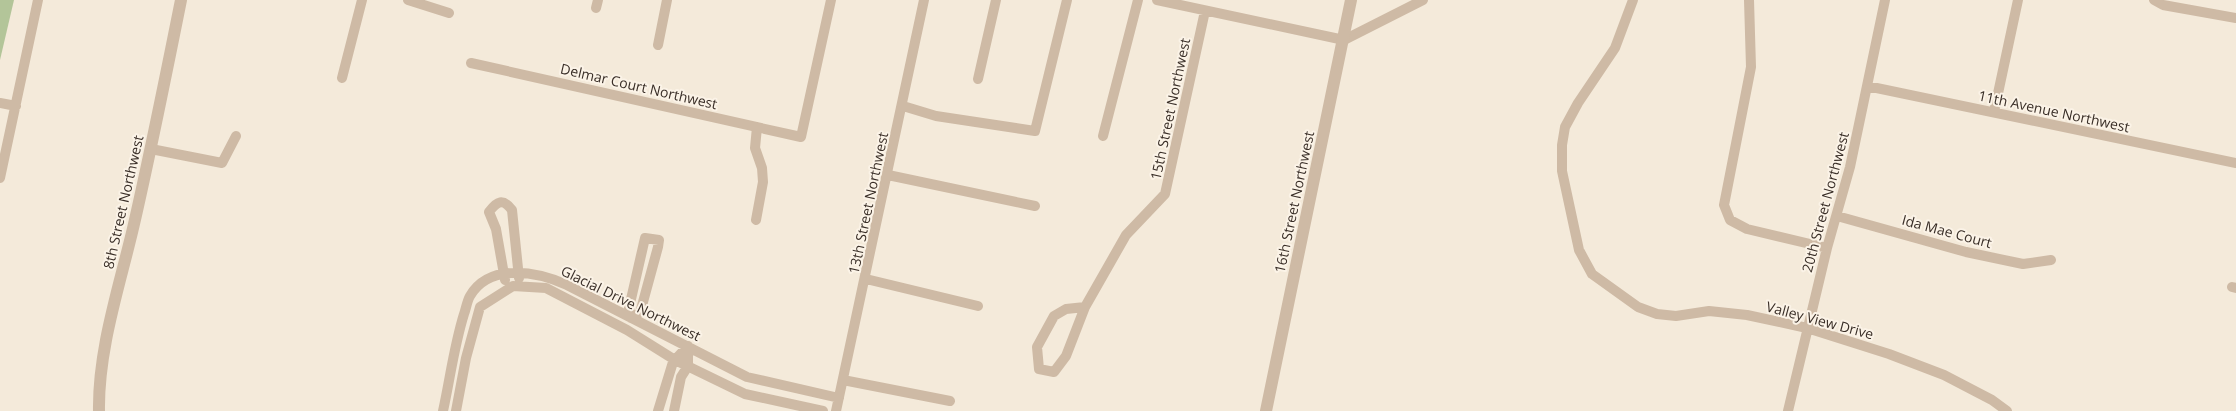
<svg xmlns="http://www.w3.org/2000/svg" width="2236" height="411" font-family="'Open Sans',sans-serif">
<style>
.green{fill:#b3c599}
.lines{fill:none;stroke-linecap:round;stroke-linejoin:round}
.minor{stroke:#cebaa5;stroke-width:10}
.tertiary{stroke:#cebaa5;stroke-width:12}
.labels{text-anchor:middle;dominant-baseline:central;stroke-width:4;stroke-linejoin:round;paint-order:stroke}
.street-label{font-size:14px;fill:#392e27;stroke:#fbf3e7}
</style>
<rect width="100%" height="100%" fill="#f4eada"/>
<path class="green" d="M0 0H14L0 60Z"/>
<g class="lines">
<path class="minor" d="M408 0 449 13
M1157 0 1344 40 1423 0
M1633 0 1615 48 1578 103 1565 127 1562 145V171L1579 250 1592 274 1638 307 1657 314 1676 316 1709 311 1747 315 1807 328 1889 354 1944 375 1992 400 2007 411
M1749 0 1751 67 1724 205 1730 220 1747 229 1827 248
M2154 0 2163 5 2236 18
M596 8 598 0
M658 45 667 0
M471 63 801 137 831 0
M342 78 362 0
M978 79 996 0
M1867 86 2236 163
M0 103 16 106
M903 106 936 116 1035 131 1067 0
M1994 112 2018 0
M1103 136 1138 0
M151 149 222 163 236 136
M888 175 1035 206
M0 178 38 0
M1837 216 1966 252 2023 264 2051 260
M756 220 763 182 762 168 755 148 757 127
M645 238 659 240 658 247 640 313 631 318 629 308Z
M866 279 978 306
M505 280 496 229 489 212C497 201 503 198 512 210L519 278
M2232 287 2236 288
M1085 307 1126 235 1165 194 1205 11
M1085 307 1066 356 1054 372 1039 369 1037 347 1054 316 1066 309Z
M843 380 950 401
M443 411C450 379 454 346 464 314 466 309 467 301 470 296 490 262 538 272 567 285L747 377 839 398
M456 411 466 358 480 307 513 286 546 288 627 330 675 360 745 394 823 411
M658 411 673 362 688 346
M674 411 681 377 688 366V346
M836 411 924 0
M1788 411 1827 248 1850 167 1885 0"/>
<path class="tertiary" d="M99 411C98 348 120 285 134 224 151 150 166 75 181 0
M1266 411 1351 0"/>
</g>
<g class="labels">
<g class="street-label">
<text transform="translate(639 86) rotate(13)">Delmar Court Northwest</text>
<text transform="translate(1170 109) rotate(-78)">15th Street Northwest</text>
<text transform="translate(2054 111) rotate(12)">11th Avenue Northwest</text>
<text transform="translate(123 202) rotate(-77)">8th Street Northwest</text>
<text transform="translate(1294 202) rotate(-78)">16th Street Northwest</text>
<text transform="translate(1825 202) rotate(-75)">20th Street Northwest</text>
<text transform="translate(868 203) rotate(-78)">13th Street Northwest</text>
<text transform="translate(1947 231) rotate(15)">Ida Mae Court</text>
<text transform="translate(631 303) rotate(26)">Glacial Drive Northwest</text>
<text transform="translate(1820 320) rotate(15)">Valley View Drive</text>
</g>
</g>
</svg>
